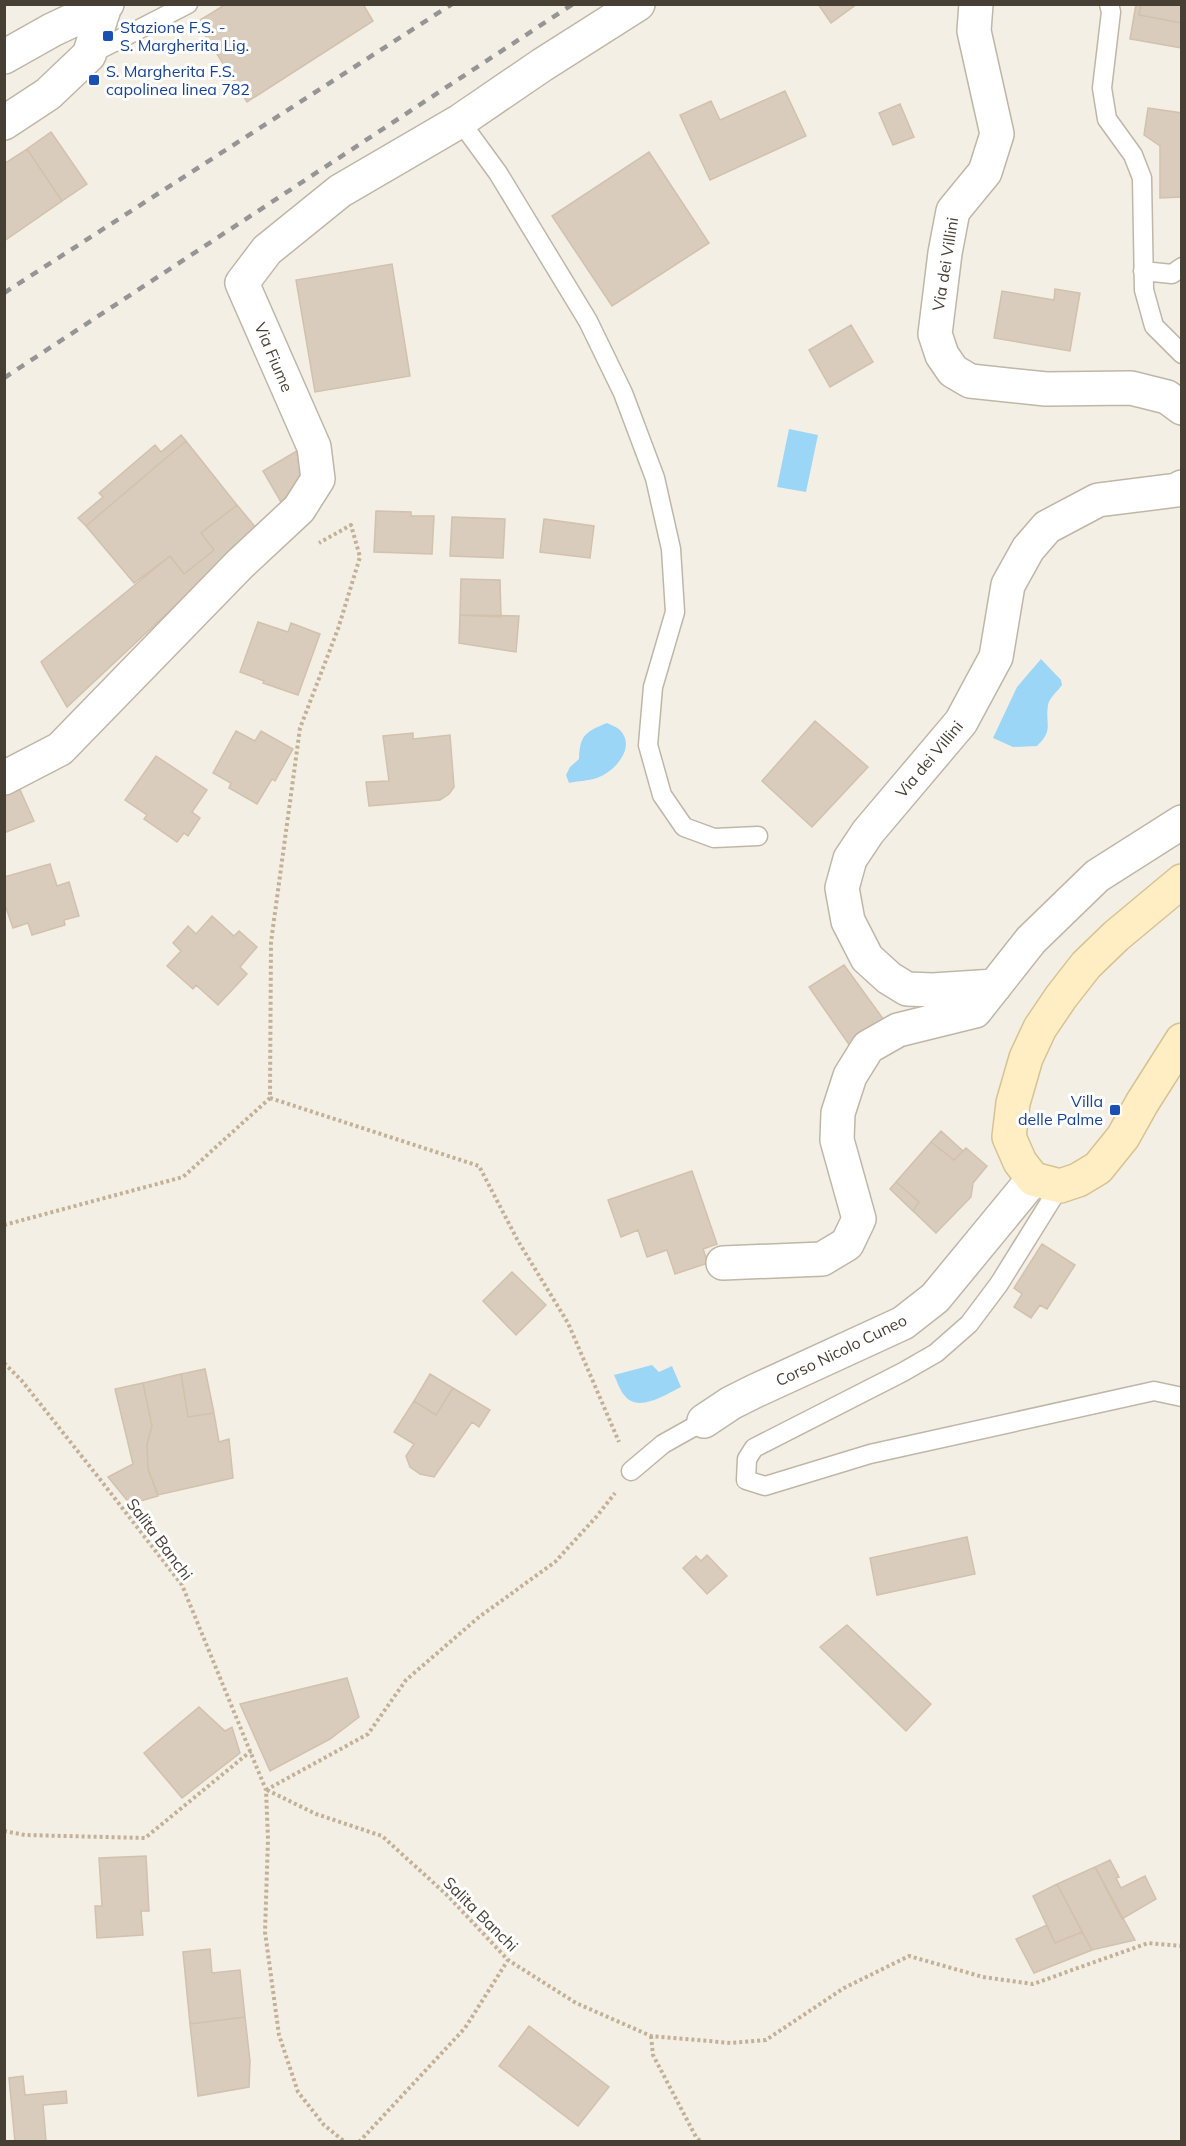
<svg xmlns="http://www.w3.org/2000/svg" width="1186" height="2146" font-family="Mulish,sans-serif">
<style>
.water{fill:#9cd6f6}
.building{fill:#d9ccbc;stroke:#d2c1ac;stroke-width:1.5}
.lines{fill:none;stroke-linecap:round;stroke-linejoin:round}
.lane-casing{stroke:#c0b6a7;stroke-width:21}
.street-casing{stroke:#c0b6a7;stroke-width:36}
.secondary-casing{stroke:#d7c291;stroke-width:36}
.path{stroke:#c3b197;stroke-width:4;stroke-dasharray:3 3;stroke-linecap:butt}
.lane{stroke:#fff;stroke-width:18}
.street{stroke:#fff;stroke-width:33}
.secondary{stroke:#ffeec4;stroke-width:33}
.rail{stroke:#959595;stroke-width:4.5;stroke-dasharray:8 8;stroke-linecap:butt}
.transit-dot{fill:#1a4fb4;stroke:#fff;stroke-width:2}
.labels{text-anchor:middle;dominant-baseline:central;stroke-width:6;stroke-linejoin:round;paint-order:stroke}
.transit-label{font-size:16px;fill:#164399;stroke:#fff;text-anchor:start}
.street-label{font-size:16px;fill:#473e34;stroke:#fff}
</style>
<rect width="100%" height="100%" fill="#f4efe5"/>
<path class="water" d="M789 429 818 435 806 492 777 487Z
M1041 659 1061 680 1062 685C1058 691 1049 698 1048 705 1045 725 1054 730 1037 746L1013 747 993 738 1017 687Z
M607 723C611 725 617 727 620 730 637 748 614 772 597 778 588 781 578 781 569 783L566 775 570 767 579 759C580 735 585 732 607 723Z
M652 1365 659 1372 672 1366 681 1387C667 1394 638 1413 625 1396 620 1391 617 1381 614 1375Z"/>
<path class="building" d="M226 4H363L373 21 247 102 197 22Z
M818 4H857L831 23Z
M1136 4H1141L1139 15 1182 23V48L1130 39Z
M1141 4H1182V23L1139 15Z
M785 91 806 136 710 180 680 115 711 101 720 120Z
M900 104 914 137 893 145 879 113Z
M1148 108 1182 113V197L1160 198V146L1144 135Z
M51 132 87 184 62 201 27 149Z
M27 149 62 201 4 241V164Z
M649 152 709 243 612 306 552 216Z
M392 264 410 376 315 392 296 280Z
M1055 289 1080 293 1070 351 994 338 1002 291 1054 300Z
M851 325 873 362 830 387 809 350Z
M181 435 186 441 86 526 78 518 103 497 99 493 155 445 161 452Z
M186 441 237 505 201 533 214 550 184 574 170 556 134 583 86 526Z
M305 446 316 468 281 502 263 471Z
M237 505 257 529 67 707 41 662 170 556 184 574 214 550 201 533Z
M376 511 411 512V516H434L432 554 374 552Z
M452 517 505 519 503 558 450 556Z
M544 519 594 526 590 558 540 552Z
M461 579 500 580 501 617 460 615Z
M460 615 519 616 516 652 459 643Z
M258 622 288 632 291 623 320 634 298 695 263 683 264 681 240 672Z
M815 721 868 767 812 827 762 781Z
M236 731 255 741 261 731 293 749 275 781 272 779 257 804 229 788 231 783 213 773Z
M413 733V739L450 735 454 787 449 794 440 800 369 806 366 782 389 781 383 736Z
M156 756 207 790 192 812 200 818 188 836 184 833 177 842 144 819 147 815 125 800Z
M17 783 34 821 4 833V788Z
M50 864 57 886 69 882 79 916 64 920 65 925 32 935 28 923 13 928 4 902V877Z
M212 916 234 936 239 931 257 947 240 967 247 974 218 1005 196 985 193 989 167 966 181 951 173 943 188 926 196 934Z
M844 965 884 1020 850 1046 809 987Z
M941 1131 963 1151 954 1160 931 1142Z
M931 1142 954 1160 966 1148 987 1166 973 1183 971 1197 936 1233 913 1211 919 1202 896 1182Z
M692 1171 717 1244 703 1249 708 1263 675 1274 667 1250 647 1257 638 1230 621 1237 608 1200Z
M896 1182 919 1202 913 1211 890 1189Z
M1042 1244 1075 1265 1047 1309 1040 1305 1031 1318 1014 1307 1022 1294 1014 1288Z
M512 1272 546 1305 516 1335 483 1301Z
M205 1369 214 1413 188 1417 181 1374Z
M181 1374 188 1417 214 1413 219 1442 229 1439 233 1478 158 1495 148 1469 147 1444 152 1426 143 1383Z
M430 1374 453 1388 436 1415 414 1401Z
M143 1383 152 1426 147 1444 148 1469 158 1496 130 1504 108 1477 133 1464 115 1389Z
M453 1388 490 1410 479 1427 472 1422 434 1477 420 1474 410 1467 406 1456 414 1444 394 1432 414 1401 436 1415Z
M967 1537 975 1574 877 1595 870 1558Z
M707 1555 727 1576 707 1594 683 1568 696 1556 701 1561Z
M847 1625 931 1704 906 1731 820 1647Z
M347 1678 359 1717 330 1739 270 1771 240 1704Z
M199 1707 225 1731 232 1727 240 1753 182 1798 144 1753Z
M146 1856 149 1911H141L143 1935 97 1938 95 1906H102L99 1858Z
M1110 1860 1119 1877 1116 1878 1121 1888 1145 1876 1156 1899 1122 1919 1095 1867Z
M1095 1867 1135 1940 1092 1950 1057 1884Z
M1057 1884 1082 1932 1055 1943 1033 1896Z
M1047 1925 1055 1943 1082 1932 1092 1950 1034 1973 1016 1939Z
M210 1949 212 1973 240 1970 245 2017 190 2024 183 1952Z
M245 2017 250 2061 249 2087 198 2096 190 2024Z
M529 2026 609 2087 578 2126 499 2066Z
M23 2076 25 2095 66 2091 67 2103 43 2105 46 2141 15 2142 9 2078Z"/>
<g class="lines">
<defs>
<path id="lane" d="M1109 4 1111 12 1102 88 1107 119 1133 155 1142 178 1144 290 1154 326 1182 354
M89 55 188 4
M460 121 498 173 588 321 623 393 655 478 671 549 675 612 653 687 648 745 662 795 684 827 714 838 758 836
M1143 271 1172 274 1182 267
M1060 1186 999 1284 969 1324 936 1353 903 1372 754 1448 747 1459 746 1480 765 1486 870 1454 1154 1391 1182 1397
M631 1471 663 1444 704 1421"/>
<path id="street" d="M976 4 974 31 997 134 985 172 953 211 945 253 935 334 942 355 953 371 970 381 1046 389 1131 388 1167 397 1182 408
M4 57 52 30 107 4
M4 123 48 94 89 55 105 6
M4 778 60 749 240 564 299 509 318 479 314 447 242 283 267 250 340 191 460 121 542 65 638 4
M995 986 933 990 907 989 889 978 867 958 848 921 842 888 850 859 868 832 961 722 996 657 1008 585 1028 549 1047 527 1098 500 1177 490 1182 487
M723 1263 822 1259 847 1244 859 1219 837 1140 838 1113 850 1076 868 1047 898 1030 975 1011 1031 940 1097 876 1182 822
M704 1421 731 1403 755 1391 903 1323 935 1298 1033 1179"/>
<path id="secondary" d="M1182 881 1116 936 1086 965 1061 997 1040 1028 1026 1058 1013 1103 1009 1137 1020 1162 1033 1179 1060 1186 1078 1180 1098 1168 1123 1137 1142 1103 1182 1040"/>
</defs>
<use href="#lane" class="lane-casing"/>
<use href="#street" class="street-casing"/>
<use href="#secondary" class="secondary-casing"/>
<path class="path" d="M270 1098 479 1166 518 1241 568 1323 619 1442
M4 1225 183 1177 270 1098 271 942 300 728 338 629 360 557 351 525 319 543
M4 1363 22 1381 99 1478 182 1585 266 1790 268 1839 265 1932 279 2035 298 2092 324 2125 345 2142
M266 1790 368 1734 406 1680 479 1617 555 1562 597 1516 615 1493
M267 1790 316 1814 382 1836 447 1895 508 1960 576 2003 651 2036 731 2043 766 2040 844 1988 909 1956 983 1977 1033 1984 1148 1943 1182 1946
M4 1831 25 1835 145 1838 251 1751
M651 2036 653 2055 696 2137 701 2142
M359 2142 465 2028 508 1960"/>
<use href="#lane" class="lane"/>
<use href="#street" class="street"/>
<use href="#secondary" class="secondary"/>
<path class="rail" d="M4 293 452 4
M4 378 573 4"/>
</g>
<g class="transit-dot">
<rect x="102" y="30" width="12" height="12" rx="3"/>
<rect x="88" y="74" width="12" height="12" rx="3"/>
<rect x="1109" y="1104" width="12" height="12" rx="3"/>
</g>
<g class="labels">
<g class="transit-label">
<text x="120" y="27">Stazione F.S. -<tspan x="120" dy="18">S. Margherita Lig.</tspan></text>
<text x="106" y="71">S. Margherita F.S.<tspan x="106" dy="18">capolinea linea 782</tspan></text>
<text x="1103" y="1101" text-anchor="end">Villa<tspan x="1103" dy="18">delle Palme</tspan></text>
</g>
<g class="street-label">
<text transform="translate(945 264) rotate(-81)">Via dei Villini</text>
<text transform="translate(274 357) rotate(67)">Via Fiume</text>
<text transform="translate(929 759) rotate(-50)">Via dei Villini</text>
<text transform="translate(841 1350) rotate(-26)">Corso Nicolo Cuneo</text>
<text transform="translate(160 1539) rotate(53)">Salita Banchi</text>
<text transform="translate(481 1914) rotate(45)">Salita Banchi</text>
</g>
</g>
<rect width="1186" height="2146" fill="none" stroke="#473e34" stroke-width="12"/>
</svg>
